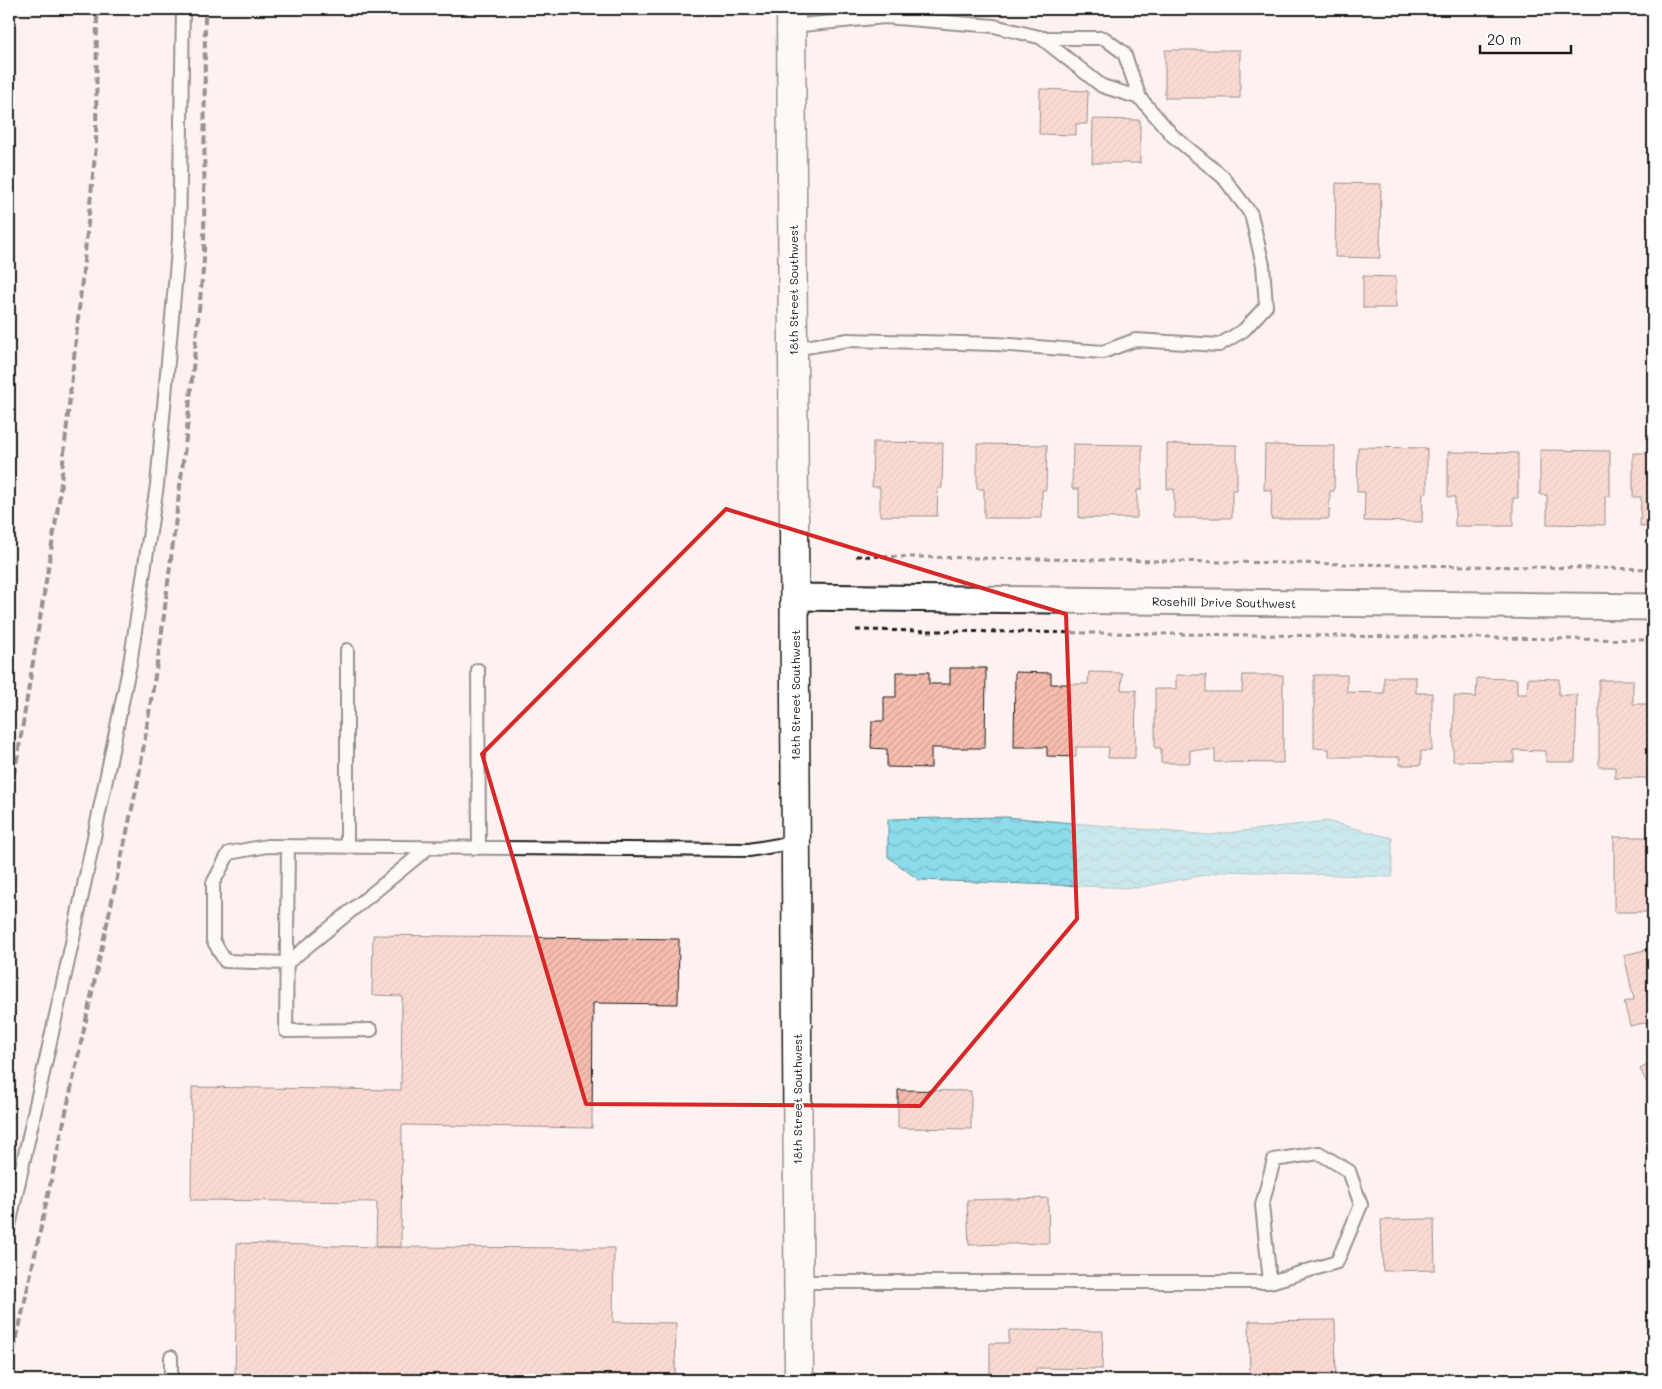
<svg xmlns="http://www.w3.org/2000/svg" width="1662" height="1389" font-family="Mali,sans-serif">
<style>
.water{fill:url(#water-waves);stroke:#5f8f98}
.building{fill:url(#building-hatch);stroke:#1c1c1c}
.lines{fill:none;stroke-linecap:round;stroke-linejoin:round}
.lane-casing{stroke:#1c1c1c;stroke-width:16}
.street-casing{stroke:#1c1c1c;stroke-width:29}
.secondary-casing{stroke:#1c1c1c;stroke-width:31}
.path{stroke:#1c1c1c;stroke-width:3;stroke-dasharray:5 4;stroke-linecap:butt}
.lane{stroke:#fff;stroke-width:12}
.street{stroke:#fff;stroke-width:25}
.secondary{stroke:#fff;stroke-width:28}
.rail{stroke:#1c1c1c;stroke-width:4;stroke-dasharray:8 4;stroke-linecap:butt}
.marked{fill:none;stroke:#d62828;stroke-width:4;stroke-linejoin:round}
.labels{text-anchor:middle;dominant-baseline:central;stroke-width:4;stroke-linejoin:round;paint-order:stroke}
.street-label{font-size:12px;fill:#1c1c1c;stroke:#fff}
</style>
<defs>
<pattern id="water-waves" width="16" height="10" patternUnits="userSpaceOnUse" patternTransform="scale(1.25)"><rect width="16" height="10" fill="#8cdbea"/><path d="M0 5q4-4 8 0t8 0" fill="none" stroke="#78bbc8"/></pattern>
<pattern id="building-hatch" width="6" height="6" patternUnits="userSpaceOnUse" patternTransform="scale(1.25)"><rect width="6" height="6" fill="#f7bdaf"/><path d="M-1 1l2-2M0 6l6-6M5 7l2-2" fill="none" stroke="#d3a296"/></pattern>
</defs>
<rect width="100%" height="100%" fill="#fdf2ef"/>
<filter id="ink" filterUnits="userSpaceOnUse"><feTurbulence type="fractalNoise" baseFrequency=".02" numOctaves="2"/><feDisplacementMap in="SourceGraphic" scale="10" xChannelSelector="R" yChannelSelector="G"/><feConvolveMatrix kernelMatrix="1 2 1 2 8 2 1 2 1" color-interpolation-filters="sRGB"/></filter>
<g filter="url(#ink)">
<path class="water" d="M1006 817 1209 835 1327 821 1392 838V877L1226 871 1136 888 919 880 888 857V819Z"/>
<path class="building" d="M1165 50H1240V98H1165Z
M1040 89 1088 91 1087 124H1076V135L1039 134Z
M1093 119 1140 120V163H1092Z
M1336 183 1381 184 1380 258 1335 257Z
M1363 276 1396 277V308H1363Z
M873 442 943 443 942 488H938L937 516H880V487H872Z
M977 444 1047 445 1046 490H1042V518H984V489H977Z
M1073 444 1142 445V490H1137V518H1079V489H1072Z
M1167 444 1237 445V490H1232V518H1174V489H1167Z
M1265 445 1335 446 1334 491H1330L1329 519H1271L1272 490H1264Z
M1358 447 1427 448V493H1423L1422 522 1364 521 1365 492H1357Z
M1540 450 1610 451V496H1605V525L1547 524V495H1540Z
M1448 452 1518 453V498H1513V526H1455V497H1448Z
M1633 453H1653V527L1640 526 1641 497H1633Z
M950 668H986L985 748H931V768L887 767V749L871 748 872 721H884V697H896V672H929V684H950Z
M1015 672 1051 673V684H1088L1089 672 1122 673 1121 690H1136L1135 758H1108L1109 747H1076V757L1047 756V747H1014Z
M1176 675H1206V692H1242L1243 675H1283V763L1215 762V750H1190V763H1161V748H1155V689H1176Z
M1314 675H1347V692L1384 693V677H1416V693H1432V751H1421V765H1400V757H1329V749L1314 748Z
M1650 677H1653V778H1615V767H1599V680H1633V704H1650Z
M1477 678 1517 679V694H1527L1528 678 1559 679V695H1577L1575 762H1546V751L1514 750V762L1453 761 1454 696 1476 697Z
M1614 837H1653V924L1648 925V912H1614Z
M373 935 679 939 678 1004 593 1003 592 1128 402 1125 401 1247H376L377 1202 191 1200 192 1087 401 1090 402 996 372 995Z
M1653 948V1021L1630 1026 1624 1002 1634 1000 1624 955Z
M1653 1062V1095L1640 1069Z
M898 1090 971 1091V1129L898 1128Z
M1048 1198 1049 1243 969 1245 967 1200Z
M1434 1219 1435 1270 1383 1271 1381 1220Z
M237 1243 376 1247 614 1248 613 1322 676 1323 675 1380H235Z
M1335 1320 1336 1380H1250L1249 1321Z
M1009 1330 1103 1331 1102 1369 1036 1368V1380H990V1343H1009Z"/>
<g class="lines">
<defs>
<path id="lane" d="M791 26 885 17 994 26 1043 38H1104L1124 53 1140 98 1173 136 1223 177 1251 214 1263 265 1266 306 1244 330 1219 345 1135 340 1103 352 996 344 848 340 793 349
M1040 37 1102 86 1140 98
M347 650V847
M478 670 479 848
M288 846 286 1031 371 1030
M428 848 287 963 225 961 213 940V883L229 853 267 846 749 850 796 842
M9 1226 72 943 130 664 157 485 179 239 183 9
M798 1282H1270L1337 1262 1361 1205 1349 1171 1319 1153 1274 1160 1262 1205 1270 1282
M171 1380V1357"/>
<path id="street" d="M794 597 1653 607"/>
<path id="secondary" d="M791 9 799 1380"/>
</defs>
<use href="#lane" class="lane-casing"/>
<use href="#street" class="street-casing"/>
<use href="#secondary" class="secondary-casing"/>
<path class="path" d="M856 556 1653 569
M856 630 1653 640"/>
<use href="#lane" class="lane"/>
<use href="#street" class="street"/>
<use href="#secondary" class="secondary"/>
<path class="rail" d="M9 798 18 754 59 501 96 146 97 9
M9 1374 138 781 161 639 186 438 204 260 205 9"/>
</g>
</g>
<path d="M0 0H1662V1389H0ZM726 509 1066 614 1077 919 920 1106 586 1104 482 754Z" fill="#fdf2ef" fill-opacity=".55" fill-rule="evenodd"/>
<path class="marked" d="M726 509 1066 614 1077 919 920 1106 586 1104 482 754Z"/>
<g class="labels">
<g class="street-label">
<text transform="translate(793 290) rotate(-90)">18th Street Southwest</text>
<text transform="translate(1224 602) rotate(1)">Rosehill Drive Southwest</text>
<text transform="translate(795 695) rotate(-90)">18th Street Southwest</text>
<text transform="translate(797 1099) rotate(-90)">18th Street Southwest</text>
</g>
</g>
<rect width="1662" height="1389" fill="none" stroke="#fff" stroke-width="30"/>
<rect x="15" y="15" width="1632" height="1359" fill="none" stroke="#1c1c1c" stroke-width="2" filter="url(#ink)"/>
<path d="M1480 45v8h91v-8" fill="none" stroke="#1c1c1c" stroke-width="2.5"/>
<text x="1487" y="45" font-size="15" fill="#1c1c1c" stroke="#ffffff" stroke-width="4" paint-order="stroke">20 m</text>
</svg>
